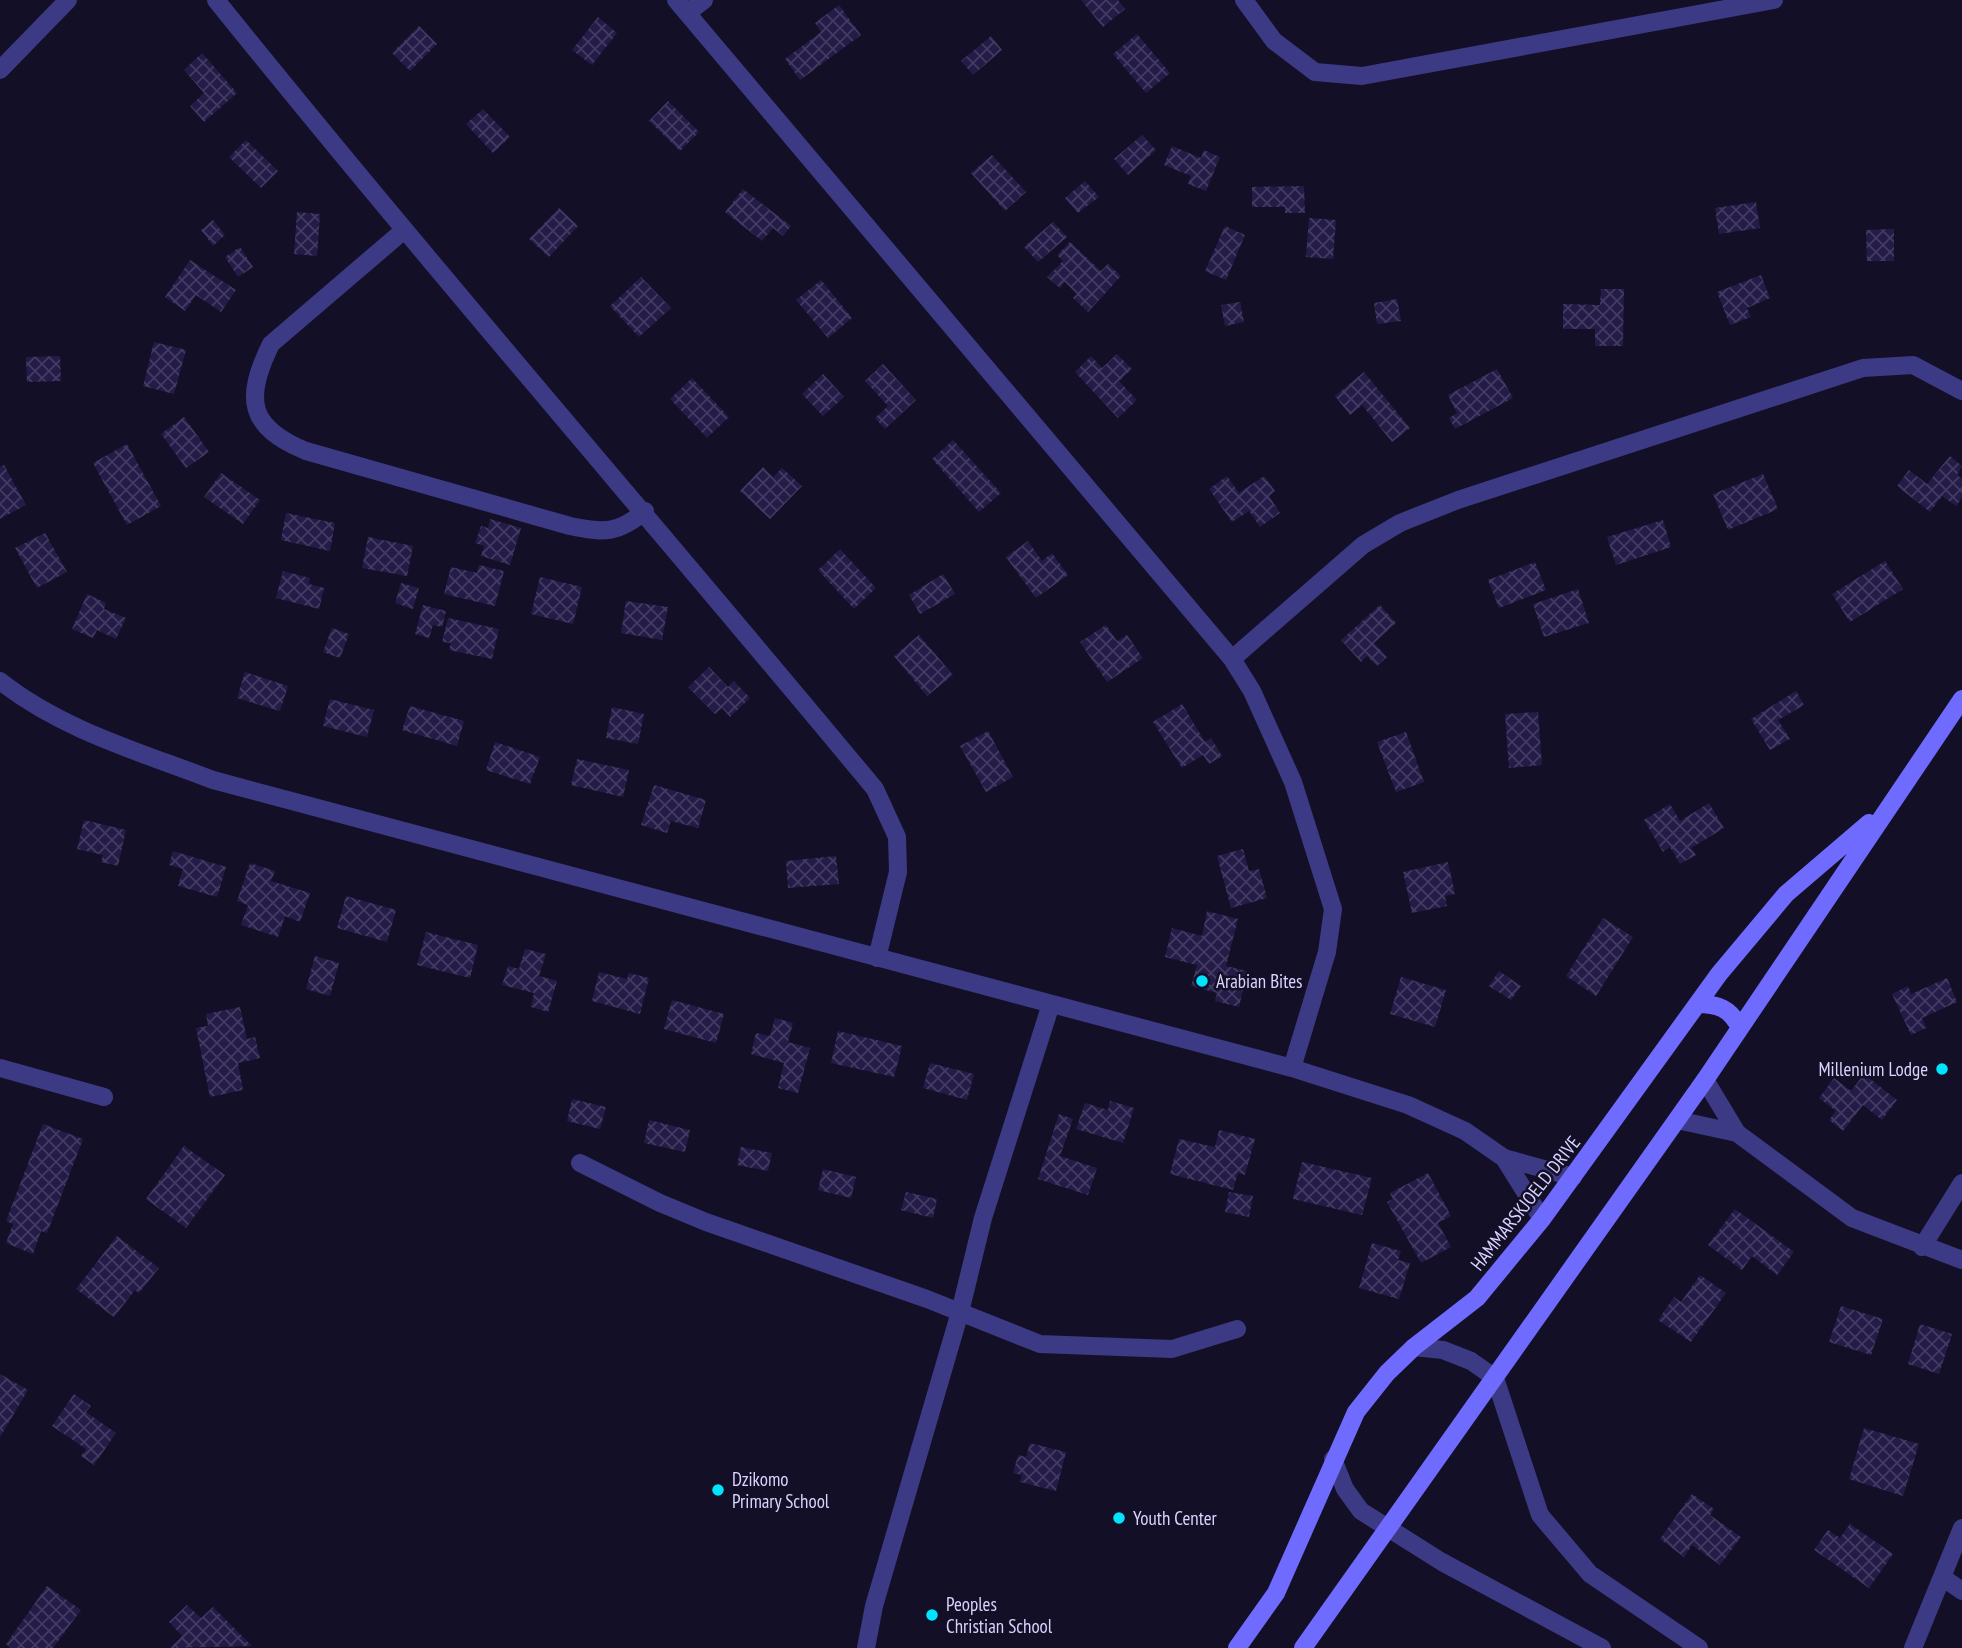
<svg xmlns="http://www.w3.org/2000/svg" width="1962" height="1648" font-family="'PT Sans Narrow',sans-serif">
<style>
.building{fill:url(#building-cross-hatch)}
.lines{fill:none;stroke-linecap:round;stroke-linejoin:round}
.street{stroke:#3d3a85;stroke-width:18}
.secondary{stroke:#6f6bff;stroke-width:18}
.poi-dot{fill:#00e5ff;stroke:#130f26;stroke-width:2.5}
.labels{text-anchor:middle;dominant-baseline:central;stroke-width:5;stroke-linejoin:round;paint-order:stroke}
.poi-label{font-size:19px;fill:#d9d4ff;stroke:#130f26;text-anchor:start}
.street-label{font-size:19px;fill:#d9d4ff;stroke:#130f26}
</style>
<defs>
<pattern id="building-cross-hatch" width="8" height="8" patternUnits="userSpaceOnUse" patternTransform="scale(1.75)"><rect width="8" height="8" fill="#241b47"/><path d="M0 0l8 8M0 8l8-8" fill="none" stroke="#433b63"/></pattern>
</defs>
<rect width="100%" height="100%" fill="#130f26"/>
<path class="building" d="M1081 0H1118L1125 9 1103 27Z
M839 5 861 35 800 80 785 59 821 32 815 23Z
M598 17 617 33 592 65 572 50Z
M419 26 437 44 410 71 392 53Z
M1137 34 1170 73 1146 93 1113 54Z
M991 36 1002 50 973 75 961 61Z
M202 53 237 93 204 122 190 106 204 93 184 70Z
M668 101 699 132 680 151 649 121Z
M483 109 510 137 493 153 466 124Z
M1142 135 1156 150 1128 175 1114 159Z
M246 140 278 171 261 188 229 157Z
M1172 146 1201 158 1204 150 1220 157 1206 191 1188 184 1191 176 1164 165Z
M992 155 1026 192 1005 211 971 173Z
M1085 181 1099 197 1078 213 1065 198Z
M1304 186 1305 213H1285V207H1252V187Z
M743 189 791 226 783 236 773 228 762 241 725 212Z
M1756 202 1760 228 1719 234 1715 208Z
M559 208 578 226 549 257 529 239Z
M297 212 320 214 317 256 294 254Z
M1309 218 1336 220 1333 259 1306 257Z
M213 220 225 235 213 246 201 230Z
M1053 222 1067 237 1038 262 1024 247Z
M1225 226 1245 235 1226 280 1205 271Z
M1894 229V261H1867L1866 230Z
M1070 242 1101 271 1108 264 1121 276 1088 312 1073 298 1077 294 1065 282 1060 288 1047 277 1063 261 1057 255Z
M240 247 253 267 238 277 225 257Z
M190 260 236 290 221 312 196 295 185 311 165 297Z
M1761 275 1770 298 1747 308 1751 317 1730 325 1717 292Z
M641 277 671 308 639 337 610 306Z
M821 280 852 318 828 338 796 300Z
M1601 289H1624L1623 346H1595V329H1563V304L1600 305Z
M1397 299 1401 321 1377 324 1374 303Z
M1240 302 1244 322 1225 326 1221 305Z
M154 342 186 350 174 394 143 386Z
M1117 354 1132 369 1119 381 1137 400 1118 418 1075 372 1091 356 1102 368Z
M60 356 61 381 27 382 26 357Z
M883 364 916 400 885 429 875 418 888 406 865 381Z
M1497 369 1513 398 1455 429 1449 418 1457 413 1448 395Z
M1364 372 1410 428 1392 442 1362 405 1350 415 1335 396Z
M823 374 844 397 823 416 802 394Z
M692 378 729 417 707 438 670 399Z
M184 417 209 452 186 468 161 434Z
M953 440 1001 493 979 512 932 459Z
M127 444 161 506 127 525 93 463Z
M1950 456 1962 466 1957 475 1962 479V498L1956 506 1942 496 1930 512 1897 486 1909 470 1927 484Z
M4 465 26 505 0 519V467Z
M763 467 773 477 782 468 802 486 770 519 740 491Z
M221 473 260 500 243 524 204 497Z
M1763 474 1778 509 1728 530 1713 494Z
M1227 476 1239 493 1264 476 1275 491 1269 496 1280 513 1260 527 1249 511 1232 522 1209 489Z
M286 513 335 523 330 551 281 540Z
M490 519 521 528 510 565 481 556 484 546 475 543 481 526 488 528Z
M1663 520 1671 547 1616 565 1607 537Z
M45 533 67 572 37 588 15 548Z
M368 537 413 546 407 576 362 568Z
M1028 541 1042 561 1052 553 1068 575 1036 598 1006 557Z
M840 549 876 588 854 609 818 570Z
M1885 561 1903 589 1850 622 1832 594Z
M1535 562 1546 590 1499 608 1488 580Z
M479 565 504 571 495 606 444 594 451 567 477 573Z
M283 571 310 578 309 584 324 588 319 609 276 598Z
M943 574 955 594 920 614 909 595Z
M540 577 582 587 573 624 531 614Z
M401 583 419 588 413 609 395 603Z
M1578 589 1589 623 1544 637 1533 604Z
M87 594 106 603 104 609 126 618 116 639 97 630 93 638 72 629Z
M626 601 668 607 662 640 621 633Z
M423 605 446 611 442 627 433 625 429 638 415 634Z
M1380 605 1396 623 1374 643 1387 657 1377 666 1367 656 1361 662 1341 640Z
M448 618 499 629 492 659 449 650 451 643 442 642Z
M1106 625 1117 641 1127 635 1143 658 1107 682 1080 642Z
M332 628 349 634 340 658 323 652Z
M919 635 953 675 927 696 894 656Z
M709 667 728 687 734 681 750 698 730 717 722 708 715 714 688 687Z
M245 672 288 686 280 711 237 698Z
M1796 691 1804 705 1778 720 1790 739 1770 750 1751 719Z
M330 699 374 710 367 737 323 726Z
M1182 704 1205 742 1211 738 1222 756 1209 764 1203 755 1182 768 1153 722Z
M410 706 464 721 457 746 402 730Z
M612 707 644 714 638 744 606 738Z
M1538 712 1542 765 1509 768 1505 714Z
M988 731 1013 777 986 792 960 746Z
M1406 732 1424 782 1396 792 1377 742Z
M495 742 540 757 530 784 486 770Z
M577 759 629 770 623 797 571 785Z
M654 785 706 800 698 828 671 821 667 833 641 825Z
M1709 803 1724 828 1691 848 1696 855 1680 864 1670 847 1663 852 1644 820 1670 804 1680 821Z
M84 820 126 830 118 866 101 862 103 855 77 849Z
M1243 849 1249 871 1259 869 1267 898 1231 908 1217 856Z
M173 851 226 867 217 897 178 886 183 869 169 865Z
M836 856 839 884 788 888 786 861Z
M1448 862 1455 894 1445 896 1447 906 1412 913 1403 872Z
M250 863 275 871 271 881 310 893 300 922 285 916 278 937 241 925 248 905 237 901Z
M346 896 396 910 387 942 337 928Z
M1207 911 1238 919 1226 966 1247 971 1239 1007 1215 1001 1217 993 1191 986 1197 965 1165 957 1172 928 1202 936Z
M1603 918 1633 937 1596 996 1566 976Z
M426 932 478 945 470 978 417 965Z
M525 949 546 954 539 976 557 981 548 1012 531 1007 534 993 502 985 508 966 519 969Z
M315 956 339 963 330 996 306 989Z
M1499 971 1521 986 1511 1000 1489 986Z
M599 972 627 979 629 973 649 978 640 1014 592 1001Z
M1401 977 1446 990 1435 1027 1390 1014Z
M1947 978 1957 1002 1922 1018 1926 1028 1911 1035 1892 994 1908 986 1911 994Z
M672 1000 724 1014 716 1043 664 1029Z
M240 1007 247 1039 255 1037 260 1058 238 1063 243 1090 210 1097 196 1028 208 1026 206 1014Z
M775 1018 793 1023 788 1042 810 1048 798 1093 778 1088 784 1063 751 1054 756 1033 770 1036Z
M838 1031 902 1046 894 1077 831 1063Z
M930 1063 974 1074 967 1100 923 1088Z
M1864 1074 1897 1100 1882 1120 1863 1105 1843 1131 1829 1120 1836 1111 1819 1098 1834 1078 1851 1091Z
M572 1099 606 1107 600 1129 567 1121Z
M1110 1101 1134 1108 1123 1143 1076 1129 1085 1103 1108 1110Z
M1059 1114 1073 1119 1060 1156 1097 1168 1088 1195 1038 1179Z
M649 1120 690 1130 685 1152 644 1143Z
M43 1124 83 1139 47 1233 41 1231 33 1254 6 1243 13 1224 6 1221Z
M1219 1130 1255 1139 1245 1175 1238 1173 1233 1190 1170 1174 1179 1139 1215 1147Z
M184 1146 225 1175 186 1228 146 1199Z
M741 1147 772 1153 768 1171 737 1165Z
M1302 1162 1372 1178 1362 1215 1293 1199Z
M823 1169 856 1177 851 1198 818 1190Z
M1428 1173 1451 1216 1438 1223 1451 1247 1421 1263 1387 1202 1393 1199 1390 1193Z
M906 1192 937 1199 933 1218 901 1210Z
M1229 1192 1253 1196 1249 1217 1225 1212Z
M1735 1209 1794 1252 1777 1275 1752 1256 1742 1270 1708 1245Z
M117 1236 159 1268 139 1293 135 1290 114 1317 76 1289Z
M1372 1243 1401 1251 1398 1260 1410 1263 1399 1299 1359 1288Z
M1700 1275 1726 1293 1691 1342 1658 1320 1674 1297 1681 1302Z
M1841 1306 1883 1319 1871 1355 1829 1342Z
M1920 1324 1952 1334 1939 1374 1908 1364Z
M0 1374 28 1390 0 1437Z
M74 1394 91 1406 86 1412 116 1433 94 1465 81 1456 86 1449 52 1426Z
M1864 1428 1919 1444 1903 1496 1849 1479Z
M1030 1443 1066 1452 1056 1491 1020 1482 1022 1475 1013 1473 1018 1455 1026 1457Z
M1692 1494 1714 1509 1710 1515 1741 1537 1720 1565 1692 1545 1684 1557 1660 1539Z
M1850 1524 1893 1554 1869 1588 1814 1550 1828 1530 1840 1538Z
M47 1586 81 1610 53 1648H11L6 1644Z
M187 1605 201 1618 213 1607 252 1646 170 1648 182 1636 169 1622Z"/>
<g class="lines">
<path class="street" d="M216 0C431 267 656 525 875 789L897 837 898 872 877 958
M676 0 1232 659 1252 691 1293 782 1333 909 1327 952 1292 1068
M1244 0 1274 41 1315 72 1362 76 1774 0
M687 13 704 0
M0 70 68 0
M403 231 271 344C244 399 248 427 306 451L570 526C604 533 618 534 645 511
M1232 659 1363 545 1400 523 1458 500 1863 368 1913 365 1962 391
M0 681C62 730 140 752 213 780L1292 1068 1408 1105 1465 1131 1504 1158 1573 1177
M0 1068 104 1097
M1705 1080 1737 1133 1852 1218 1962 1260
M1677 1120 1737 1133
M1504 1158 1542 1219
M580 1163 660 1203 706 1222 927 1299 1040 1344 1172 1349 1237 1329
M1922 1247 1962 1183
M1414 1347 1443 1350 1471 1361 1495 1378 1540 1515 1590 1574 1699 1648
M1333 1459 1345 1489 1361 1511 1442 1562 1602 1648
M1942 1577 1962 1591
M866 1648 874 1606 960 1312 983 1218 1051 1004
M1913 1648 1962 1528"/>
<path class="secondary" d="M1697 1004C1718 1004 1730 1008 1740 1028
M1237 1648 1276 1593 1356 1412 1387 1373 1414 1347 1477 1298 1542 1219 1719 974 1786 894 1869 823
M1303 1648 1705 1080 1962 699"/>
</g>
<g class="poi-dot">
<circle cx="1202" cy="981" r="7"/>
<circle cx="1942" cy="1069" r="7"/>
<circle cx="718" cy="1490" r="7"/>
<circle cx="1119" cy="1518" r="7"/>
<circle cx="932" cy="1615" r="7"/>
</g>
<g class="labels">
<g class="poi-label">
<text x="1216" y="981">Arabian Bites</text>
<text x="1928" y="1069" text-anchor="end">Millenium Lodge</text>
<text x="732" y="1479">Dzikomo<tspan x="732" dy="22">Primary School</tspan></text>
<text x="1133" y="1518">Youth Center</text>
<text x="946" y="1604">Peoples<tspan x="946" dy="22">Christian School</tspan></text>
</g>
<g class="street-label">
<text transform="translate(1525 1203) rotate(-52)">HAMMARSKJOELD DRIVE</text>
</g>
</g>
</svg>
